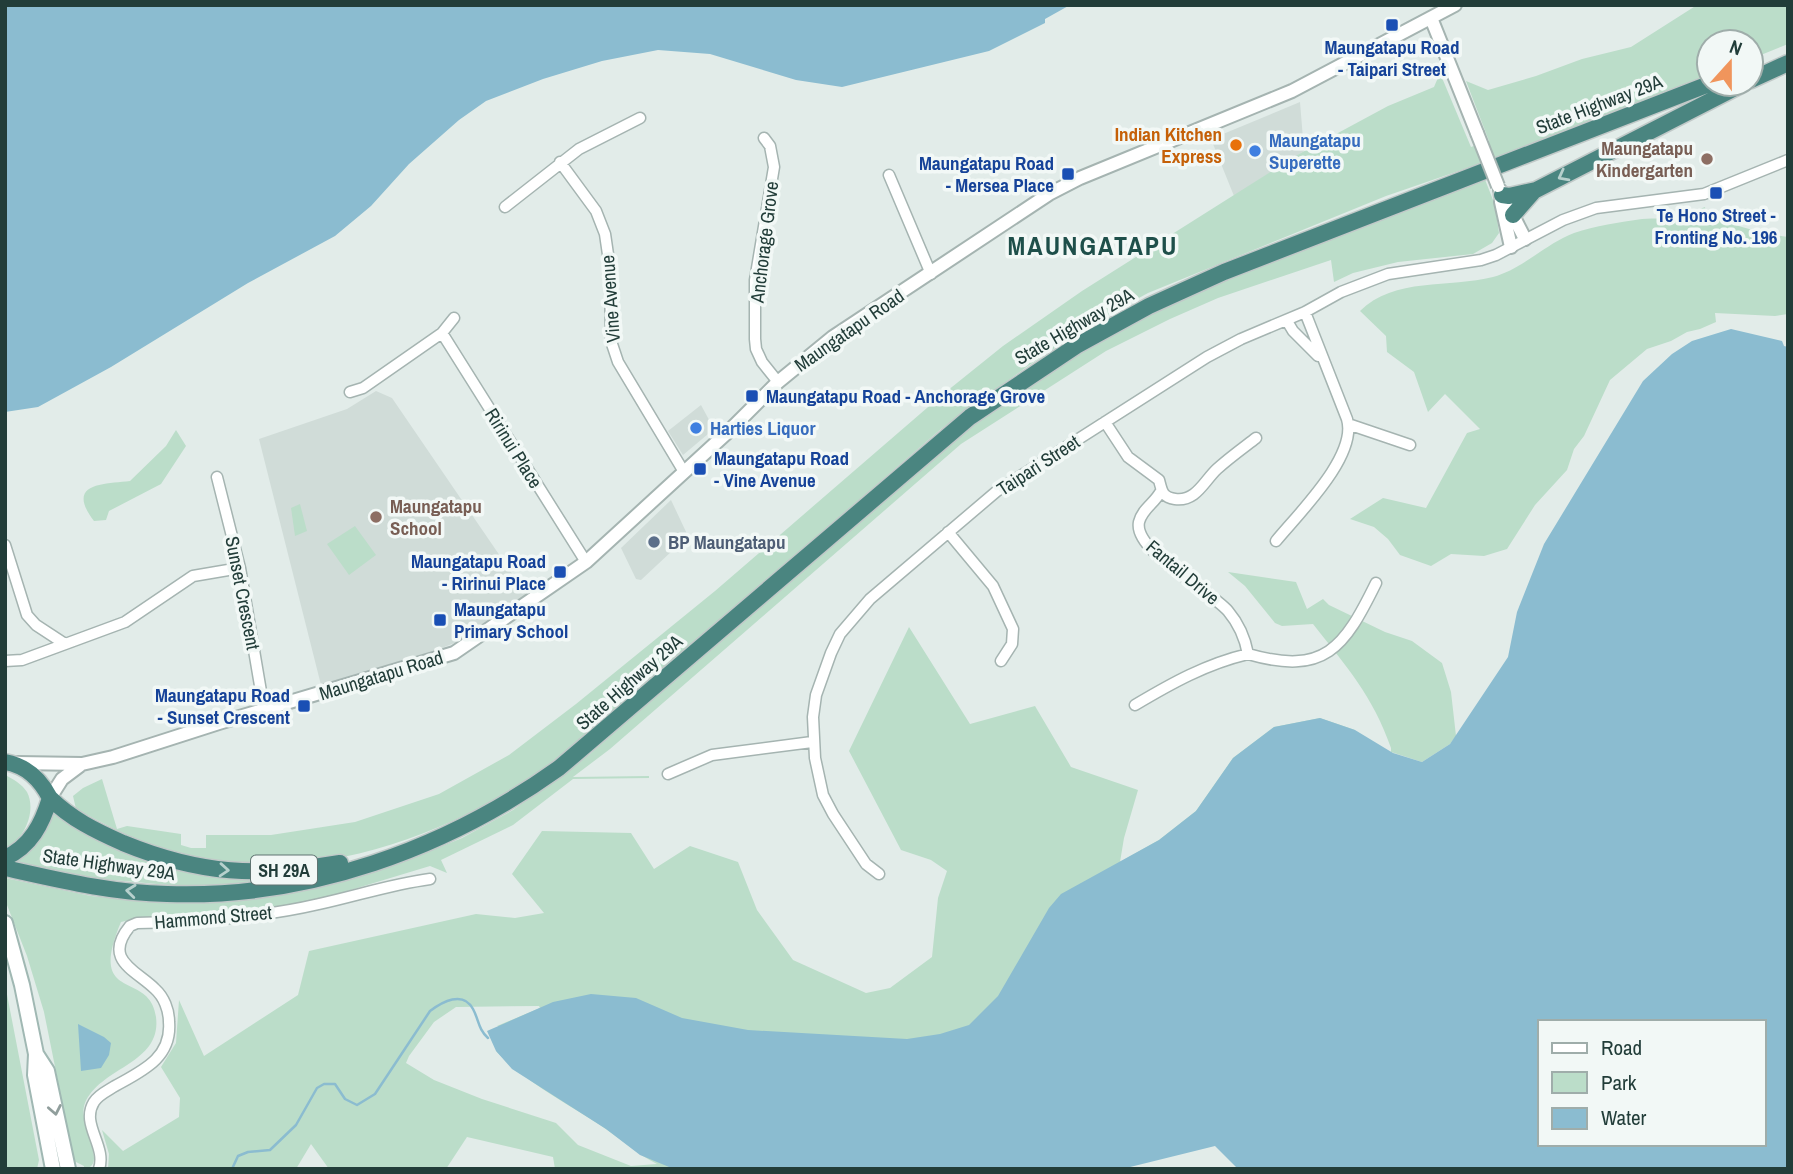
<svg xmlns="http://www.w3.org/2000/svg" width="1793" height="1174" font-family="'Archivo Narrow',sans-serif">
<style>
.built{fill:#d0dcd8}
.green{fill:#bbddc9}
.water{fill:#8bbcd0;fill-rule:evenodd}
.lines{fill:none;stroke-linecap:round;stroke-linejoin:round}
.stream{stroke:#8bbcd0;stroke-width:2.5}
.minor-casing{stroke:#a5b4b1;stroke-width:13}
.tertiary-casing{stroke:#a5b4b1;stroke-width:16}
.secondary-casing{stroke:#a0b8b3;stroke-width:18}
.trunk-casing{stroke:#c1c9c8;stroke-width:19}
.minor{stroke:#fff;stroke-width:10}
.tertiary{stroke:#fff;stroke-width:12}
.secondary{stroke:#fff;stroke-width:14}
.trunk{stroke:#4a8580;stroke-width:16}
.tertiary-bridge-casing{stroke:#a5b4b1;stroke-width:16;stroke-linecap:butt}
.tertiary-bridge{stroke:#fff;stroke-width:12}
.oneway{stroke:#b7d0cd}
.oneway2{stroke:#909e9c}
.transit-dot{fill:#1a4fb4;stroke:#f2f8f6;stroke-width:2.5}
.food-dot{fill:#e8710a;stroke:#f2f8f6;stroke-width:2.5}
.shop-dot{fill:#3f7fe0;stroke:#f2f8f6;stroke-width:2.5}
.education-dot{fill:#8d6e63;stroke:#f2f8f6;stroke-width:2.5}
.service-dot{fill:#5c6f8a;stroke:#f2f8f6;stroke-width:2.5}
.labels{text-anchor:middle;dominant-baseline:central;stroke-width:7;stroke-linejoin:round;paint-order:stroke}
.shield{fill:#f2f8f6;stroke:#607572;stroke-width:2}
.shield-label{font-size:18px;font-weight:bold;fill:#223d39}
.transit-label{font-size:19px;font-weight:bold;fill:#164399;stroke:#f2f8f6;text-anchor:end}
.street-label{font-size:19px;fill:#223d39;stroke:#f2f8f6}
.food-label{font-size:19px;font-weight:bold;fill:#c56008;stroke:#f2f8f6;text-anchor:end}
.shop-label{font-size:19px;font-weight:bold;fill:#366cbe;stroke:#f2f8f6;text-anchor:start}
.education-label{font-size:19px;font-weight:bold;fill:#785e54;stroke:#f2f8f6;text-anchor:end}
.service-label{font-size:19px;font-weight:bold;fill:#4e5e75;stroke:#f2f8f6;text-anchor:start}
.district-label{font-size:26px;font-weight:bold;letter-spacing:2px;fill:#1e4f4a;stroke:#f2f8f6}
</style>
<rect width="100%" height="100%" fill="#e2ece9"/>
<path class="built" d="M1300 102 1304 151 1234 196 1211 139Z
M376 391 392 398 526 594 486 624 457 642 429 653 321 685 259 439 347 409Z
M701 405 714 429 683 455 668 431Z
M671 500 688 536 641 580 636 579 621 548Z"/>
<path class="green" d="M1697 5H1788V44L1751 59V42H1709V76L1479 164 1386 196 1148 293 1091 324 1028 366 941 429 602 722C580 739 559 758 535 774 441 840 303 885 188 857 149 848 112 828 76 809L73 796 83 788 102 779 117 829 127 826 181 834V845L191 848H206V835H271L355 822 439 794 509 755 576 704 715 591 942 395 1003 346 1082 291 1299 154 1388 106 1434 87 1440 73 1471 147 1489 141 1466 81 1488 90 1536 76 1582 59 1631 47Z
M1484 177 1495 205 1499 233 1492 243 1473 254 1398 262 1353 273 1334 282 1331 260 1218 298 1170 319 1106 351 961 444 610 749 573 777 649 776V778L573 779 513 825 441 860 447 873 430 866 301 905 203 919H134L121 922C86 1005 150 969 156 1017 162 1064 100 1067 85 1103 76 1125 110 1165 84 1169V1166L74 1161 44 1012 27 956 5 900V878L91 896 165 903 239 899 308 887 408 860 462 838 513 810 590 754 777 587 980 415 1058 363 1152 310 1204 286Z
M1705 207 1706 215C1734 225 1759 233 1788 237V314L1775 316 1715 313 1716 322 1700 329 1687 332 1671 341 1647 349 1610 380 1584 436 1574 449 1567 470 1535 505 1507 549 1484 556 1451 554 1431 566 1400 555 1388 539 1374 527 1350 519 1383 498 1426 508 1467 433 1480 429 1445 394 1428 412 1414 372 1387 352 1386 336 1360 311C1394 277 1450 288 1493 277 1523 269 1545 244 1574 233 1595 226 1620 222 1642 219 1655 218 1668 219 1680 216 1689 213 1697 210 1705 207Z
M176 430 186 446 161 484 109 511 106 520 94 521C65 483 103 484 130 481L166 446Z
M300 504 307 531 295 536 291 508Z
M355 526 376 555 349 575 327 544Z
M1228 572 1296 582 1307 609 1323 599 1329 605 1385 632 1412 641 1442 663 1451 692 1456 736 1450 744 1422 762 1391 752V748C1373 696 1346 666 1313 624L1282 626 1275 623 1245 586Z
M909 627 970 724 1035 706 1071 767 1138 790 1124 838 1120 862 1159 840 1196 811 1233 758 1274 727 1320 718 1355 730 1068 1071 497 1026 540 1008 539 1006 456 1007 434 1022 409 1056 406 1063 434 1080 482 1099 556 1123 578 1145 631 1166 657 1164C637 1154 621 1139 603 1127 567 1103 526 1083 496 1051L843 1169H555L553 1157 467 1137 446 1169H329L311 1144 296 1169H108L109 1154 102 1130 123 1151 179 1117 180 1098 161 1067 176 1043 179 1000 204 1056 298 995 309 951 476 914 515 918 544 913 512 874 542 831 631 833 654 869 690 846 738 862 757 910 793 960 866 993 890 988 932 957 938 898 947 871 931 860 901 850 849 751Z
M5 775C13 779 22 784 27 792 37 811 24 840 5 849Z
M55 813 155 861 319 870 259 887H190L91 878 16 862 43 835Z
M5 984 39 1160 37 1169H5Z"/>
<path class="water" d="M5 5H1070L1045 19V23L989 51 842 87 796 80 710 54 658 50 602 61 543 79 486 101 459 120 409 164 371 206 335 236 248 283 111 367 38 407 5 412Z
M1731 329 1782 341 1784 346 1788 347V1169H1238L1215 1146 1122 1169H674L640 1155 606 1129 512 1069 496 1051 487 1031 553 1002 591 994 636 998 682 1018 748 1030 907 1039 940 1034 969 1025 998 996 1049 908 1061 894 1159 840 1196 811 1233 758 1274 727 1320 718 1355 730 1393 753 1422 762 1450 744 1508 657 1517 612 1544 544 1643 381 1672 354 1692 341ZM1539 1022H1763V1144H1539Z
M78 1024 104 1037 111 1043 109 1055 101 1068 81 1071Z"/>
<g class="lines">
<path class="stream" d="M232 1169 238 1156 248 1152 270 1150 296 1125 317 1088 324 1084H335L345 1099 357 1105 375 1094 430 1011C442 1002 463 990 473 1009 479 1020 478 1029 488 1038"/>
<defs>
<path id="minor" d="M764 138 770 146 774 167 755 280V339L756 349 762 362 778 382
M560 162 596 211 605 234 610 268 611 341 618 362 684 472
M889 175 931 274
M505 207 579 149 640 118
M1287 321 1293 331 1318 356
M442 333 586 562
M350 392 363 388 442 333 454 318
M1105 422 1128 457 1159 480C1162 491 1162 497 1175 499 1196 502 1204 481 1217 469 1229 458 1243 448 1256 438
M1348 424 1410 445
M217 477 240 568 264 709
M1161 491C1155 503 1142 509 1139 522 1133 551 1210 590 1228 611 1239 624 1245 638 1248 654 1325 676 1344 648 1376 583
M948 532 993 586 1013 629 1012 644 1001 661
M1276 541C1298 514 1358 456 1347 419L1305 312
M5 545 27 615 36 625 65 644
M5 661 22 660 125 622 193 576 240 568
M1135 705C1172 683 1206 664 1248 654
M668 774 712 755 812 742
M879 874 866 864 833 814 823 795 815 758 813 717 816 695 831 653 840 634 870 599 997 491 1207 357 1241 339 1305 312 1341 292 1388 274 1481 260 1496 255 1563 220 1596 208 1704 194 1788 160
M99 1169C107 1146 80 1124 94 1102 98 1095 107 1091 115 1086 142 1071 172 1058 169 1022 169 1010 164 997 155 989 136 970 102 960 130 926L137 923C199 922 259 918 319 904 356 896 392 884 430 879"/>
<path id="tertiary" d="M1431 18 1477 133
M1500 190 1525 239
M1501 202 1511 247
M17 763 82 764 113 757 219 723 454 653 586 562 730 430 778 382 833 337 1049 194 1080 178 1292 91 1455 5
M50 798 62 779 82 764"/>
<path id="secondary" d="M5 923 22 985 36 1054 35 1075 53 1169
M36 1054 47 1071 68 1169"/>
<path id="trunk" d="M1751 80 1788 63
M1502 195 1509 196 1536 190 1743 84
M1513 215 1534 191
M5 762C27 766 40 779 50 798 42 824 31 846 5 858
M50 798C71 819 96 831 123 843 201 875 258 877 340 863
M5 868C59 880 112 893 167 894 308 899 446 849 559 768L970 417 1076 346 1149 306 1224 272 1709 84"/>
</defs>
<use href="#minor" class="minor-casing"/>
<use href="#tertiary" class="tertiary-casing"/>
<use href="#secondary" class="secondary-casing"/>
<use href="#trunk" class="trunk-casing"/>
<use href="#minor" class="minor"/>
<use href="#tertiary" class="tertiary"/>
<use href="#secondary" class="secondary"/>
<use href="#trunk" class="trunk"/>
<defs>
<path id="tertiary-bridge" d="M1477 133 1498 186"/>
</defs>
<use href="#tertiary-bridge" class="tertiary-bridge-casing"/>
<use href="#tertiary-bridge" class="tertiary-bridge"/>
</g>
<defs><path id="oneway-chevron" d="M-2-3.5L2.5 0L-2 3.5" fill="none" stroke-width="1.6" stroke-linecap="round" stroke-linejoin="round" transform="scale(1.75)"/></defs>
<g class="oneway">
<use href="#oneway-chevron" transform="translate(1563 176) rotate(152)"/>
<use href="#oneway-chevron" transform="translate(224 870) rotate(4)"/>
<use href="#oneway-chevron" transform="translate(131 891) rotate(-174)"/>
</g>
<use class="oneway2" href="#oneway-chevron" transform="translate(55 1110) rotate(79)"/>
<g class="transit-dot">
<rect x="1385" y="18" width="14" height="14" rx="3.5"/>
<rect x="1061" y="167" width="14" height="14" rx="3.5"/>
<rect x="1709" y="186" width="14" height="14" rx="3.5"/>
<rect x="745" y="389" width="14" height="14" rx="3.5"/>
<rect x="693" y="462" width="14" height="14" rx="3.5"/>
<rect x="553" y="565" width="14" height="14" rx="3.5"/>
<rect x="433" y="613" width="14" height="14" rx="3.5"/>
<rect x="297" y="699" width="14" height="14" rx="3.5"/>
</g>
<circle class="food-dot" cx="1236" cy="145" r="7"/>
<g class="shop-dot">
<circle cx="1255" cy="151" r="7"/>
<circle cx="696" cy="428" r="7"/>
</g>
<g class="education-dot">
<circle cx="1707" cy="159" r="7"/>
<circle cx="376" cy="517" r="7"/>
</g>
<circle class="service-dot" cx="654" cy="542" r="7"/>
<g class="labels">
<rect class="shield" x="251" y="855.5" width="66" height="29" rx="5"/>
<g class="shield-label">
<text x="284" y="870">SH 29A</text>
</g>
<g class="transit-label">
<text x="1392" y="47" text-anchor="middle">Maungatapu Road<tspan x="1392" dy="22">- Taipari Street</tspan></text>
<text x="1054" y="163">Maungatapu Road<tspan x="1054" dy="22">- Mersea Place</tspan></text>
<text x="1716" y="215" text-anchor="middle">Te Hono Street -<tspan x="1716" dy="22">Fronting No. 196</tspan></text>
<text x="766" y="396" text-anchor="start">Maungatapu Road - Anchorage Grove</text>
<text x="714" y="458" text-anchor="start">Maungatapu Road<tspan x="714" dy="22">- Vine Avenue</tspan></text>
<text x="546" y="561">Maungatapu Road<tspan x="546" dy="22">- Ririnui Place</tspan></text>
<text x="454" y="609" text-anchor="start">Maungatapu<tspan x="454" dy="22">Primary School</tspan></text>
<text x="290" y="695">Maungatapu Road<tspan x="290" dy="22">- Sunset Crescent</tspan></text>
</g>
<g class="street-label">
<text transform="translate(1599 104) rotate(-21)">State Highway 29A</text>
<text transform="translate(764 242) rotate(-83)">Anchorage Grove</text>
<text transform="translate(610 299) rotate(-94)">Vine Avenue</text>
<text transform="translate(1074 326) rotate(-30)">State Highway 29A</text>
<text transform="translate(849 330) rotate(-35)">Maungatapu Road</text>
<text transform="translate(514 448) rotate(58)">Ririnui Place</text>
<text transform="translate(1038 465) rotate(-33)">Taipari Street</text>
<text transform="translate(1183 572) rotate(40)">Fantail Drive</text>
<text transform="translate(243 593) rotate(79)">Sunset Crescent</text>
<text transform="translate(381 675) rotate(-17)">Maungatapu Road</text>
<text transform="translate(629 682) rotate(-41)">State Highway 29A</text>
<text transform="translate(109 864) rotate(8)">State Highway 29A</text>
<text transform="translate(213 917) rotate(-5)">Hammond Street</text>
</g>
<g class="food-label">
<text x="1222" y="134">Indian Kitchen<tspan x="1222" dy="22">Express</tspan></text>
</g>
<g class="shop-label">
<text x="1269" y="140">Maungatapu<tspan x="1269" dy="22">Superette</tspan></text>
<text x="710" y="428">Harties Liquor</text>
</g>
<g class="education-label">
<text x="1693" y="148">Maungatapu<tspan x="1693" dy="22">Kindergarten</tspan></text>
<text x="390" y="506" text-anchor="start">Maungatapu<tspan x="390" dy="22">School</tspan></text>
</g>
<g class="service-label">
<text x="668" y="542">BP Maungatapu</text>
</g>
<g class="district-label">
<text x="1093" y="245">MAUNGATAPU</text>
</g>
</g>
<rect width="1793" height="1174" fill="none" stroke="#223d39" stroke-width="14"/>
<rect x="1538" y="1020" width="228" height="126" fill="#f2f8f6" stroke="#9fadaa" stroke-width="2"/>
<rect x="1552" y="1043" width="35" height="10" fill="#ffffff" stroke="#9fadaa" stroke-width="2"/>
<text x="1601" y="1055" font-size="21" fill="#223d39">Road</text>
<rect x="1552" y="1072" width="35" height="21" fill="#bbddc9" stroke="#9fadaa" stroke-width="2"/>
<text x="1601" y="1090" font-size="21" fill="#223d39">Park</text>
<rect x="1552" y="1108" width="35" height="21" fill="#8bbcd0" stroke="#9fadaa" stroke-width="2"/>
<text x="1601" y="1125" font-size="21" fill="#223d39">Water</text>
<g transform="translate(1730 63) rotate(21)"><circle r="33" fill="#f2f8f6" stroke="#9fadaa" stroke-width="2"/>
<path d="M0-5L12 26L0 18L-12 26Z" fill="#f0955c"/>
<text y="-10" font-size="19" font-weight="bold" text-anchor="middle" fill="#223d39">N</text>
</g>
</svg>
